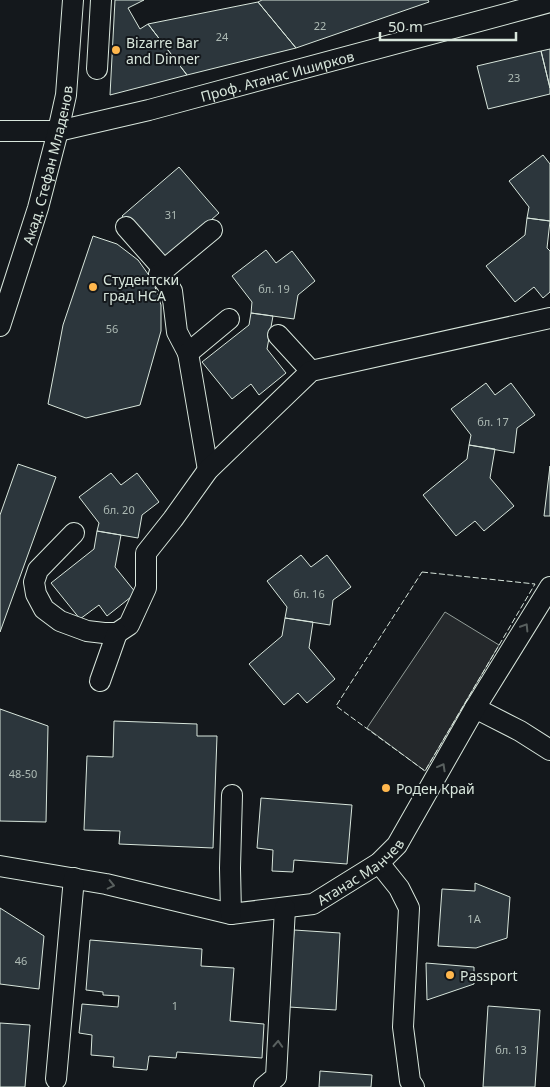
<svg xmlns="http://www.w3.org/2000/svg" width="550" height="1087" font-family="'Noto Sans',sans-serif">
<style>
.parking{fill:#24282b;stroke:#939e99}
.building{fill:#2c363c;stroke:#d8e6dc}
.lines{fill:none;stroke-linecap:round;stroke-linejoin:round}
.minor-casing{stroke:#d8e6dc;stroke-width:22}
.minor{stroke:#14181c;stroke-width:20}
.fence{stroke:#d8e6dc;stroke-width:1;stroke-dasharray:6 2.5;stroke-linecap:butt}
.oneway{stroke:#59605f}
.poi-dot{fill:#ffb74d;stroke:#14181c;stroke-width:2}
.labels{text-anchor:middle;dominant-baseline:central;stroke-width:4;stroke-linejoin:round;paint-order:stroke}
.number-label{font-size:11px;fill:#adbab4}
.poi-label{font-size:14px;fill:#d8e6dc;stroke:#14181c;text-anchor:start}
.street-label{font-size:14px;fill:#d8e6dc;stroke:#14181c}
</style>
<rect width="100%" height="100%" fill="#14181c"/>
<path class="parking" d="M445 612 499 645 425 771 367 728Z"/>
<path class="building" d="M115 0H144L128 8 140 29 148 24 187 75 110 95Z
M262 0H428L429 2 296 48 258 2Z
M258 2 296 48 187 75 148 24Z
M550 49V88L541 51Z
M541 51 550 88V94L488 109 477 66Z
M543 155 550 164V221L527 218 529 207 509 181Z
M179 167 219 213 163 262 122 216Z
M527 218 550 221 547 248 550 251V292L543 298 534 287 515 302 486 266 525 235Z
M93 236 117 244 138 260 153 281 161 305V331L140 405 86 418 48 404 63 325Z
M266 250 276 263 292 251 315 281 298 295 294 319 251 313 252 302 232 276Z
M251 313 273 316 267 349 286 373 259 395 251 384 232 399 202 362 249 325Z
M486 383 495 395 511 383 535 415 517 428 514 453 469 445 471 435 451 409Z
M469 445 495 449 490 478 514 506 484 531 475 521 456 536 423 495 467 459Z
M18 464 56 477 0 632V515Z
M550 466V516H544Z
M111 473 121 485 137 473 159 502 142 515 138 538 97 531 99 523 79 497Z
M97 531 121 535 115 567 136 593 107 616 99 605 80 619 51 583 94 549Z
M301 555 311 567 327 555 351 587 333 600 330 625 285 618 287 607 267 581Z
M285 618 313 622 309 648 335 679 307 703 298 693 284 705 249 664 282 636Z
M0 709 48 726 46 822 0 821Z
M114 721 197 724V736H217L213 848 119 844 120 831 84 830 87 756 113 757Z
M261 798 352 805 347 864 294 860 293 872 272 871 273 850 257 848Z
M475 883 510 897 507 938 476 948 438 946 442 889 475 891Z
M0 908 44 936 39 989 0 984Z
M294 930 340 933 336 1010 289 1007Z
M90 940 202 949 201 966 234 968 230 1021 264 1024 262 1058 177 1052 176 1058 149 1056 147 1070 113 1067 114 1057 91 1055 92 1035 79 1033 82 1004 118 1007 119 996 103 995V992L86 990Z
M426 963 474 967V984L427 1000Z
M488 1006 540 1010 535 1087H483Z
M0 1023 30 1025 25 1087H0Z
M320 1071 372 1075 371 1087H319Z"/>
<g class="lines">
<defs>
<g id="minor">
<path d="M97 69 101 0"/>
<path id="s1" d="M0 131H58L149 110 550 2"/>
<path d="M126 227 164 270"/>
<path id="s2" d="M0 326 38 208 58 131 66 95 73 0"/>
<path d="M278 335 311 371"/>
<path d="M188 353 177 332 172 291 159 274 212 230"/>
<path d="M208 470 188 353 229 319"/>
<path d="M74 533 38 570 34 582 36 594 44 609 60 621 87 631 104 633H117L129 625 146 588V553L173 519 208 470 311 371 550 318"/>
<path d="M100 681 117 633"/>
<path d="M475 708 520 731 550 750"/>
<path d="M379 863 399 888 409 908 403 1027 410 1081 414 1087"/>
<path id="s3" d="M0 866 106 884 231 914 313 904 379 863 397 845 475 708 550 587"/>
<path d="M231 914 230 868 232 795"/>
<path d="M56 1079 74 878"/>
<path d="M264 1087 276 1077 285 908"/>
</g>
</defs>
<use href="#minor" class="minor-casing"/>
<use href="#minor" class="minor"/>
<path class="fence" d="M422 572 535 584 425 771 336 706Z"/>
</g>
<defs><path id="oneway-chevron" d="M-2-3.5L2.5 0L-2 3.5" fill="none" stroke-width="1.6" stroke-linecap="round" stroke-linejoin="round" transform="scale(1.25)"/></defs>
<g class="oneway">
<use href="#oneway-chevron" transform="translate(525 627) rotate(-58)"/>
<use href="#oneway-chevron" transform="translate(442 767) rotate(-61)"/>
<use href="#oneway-chevron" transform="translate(111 885) rotate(13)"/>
<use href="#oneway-chevron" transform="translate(278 1044) rotate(-87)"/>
</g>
<g class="poi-dot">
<circle cx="116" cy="50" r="5"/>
<circle cx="93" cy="287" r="5"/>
<circle cx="386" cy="788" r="5"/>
<circle cx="450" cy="975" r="5"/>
</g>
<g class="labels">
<g class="number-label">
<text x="320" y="25">22</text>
<text x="222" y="36">24</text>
<text x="514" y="77">23</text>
<text x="171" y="214">31</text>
<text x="274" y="288">бл. 19</text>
<text x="112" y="328">56</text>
<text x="493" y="421">бл. 17</text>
<text x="119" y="509">бл. 20</text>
<text x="309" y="593">бл. 16</text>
<text x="23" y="773">48-50</text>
<text x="474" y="918">1А</text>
<text x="21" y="960">46</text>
<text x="175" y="1005">1</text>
<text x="511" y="1049">бл. 13</text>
</g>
<g class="poi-label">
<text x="126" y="42">Bizarre Bar<tspan x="126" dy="16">and Dinner</tspan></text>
<text x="103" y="279">Студентски<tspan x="103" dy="16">град НСА</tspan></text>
<text x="396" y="788">Роден Край</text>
<text x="460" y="975">Passport</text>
</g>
<g class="street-label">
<text stroke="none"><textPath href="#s1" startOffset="284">Проф. Атанас Иширков</textPath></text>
<text stroke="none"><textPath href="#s2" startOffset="168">Акад. Стефан Младенов</textPath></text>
<text stroke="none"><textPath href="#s3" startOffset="376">Атанас Манчев</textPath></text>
</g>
</g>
<path d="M380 32v8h136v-8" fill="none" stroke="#d8e6dc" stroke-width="2.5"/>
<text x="388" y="32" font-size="15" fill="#d8e6dc" stroke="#14181c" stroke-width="4" paint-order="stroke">50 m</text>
</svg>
